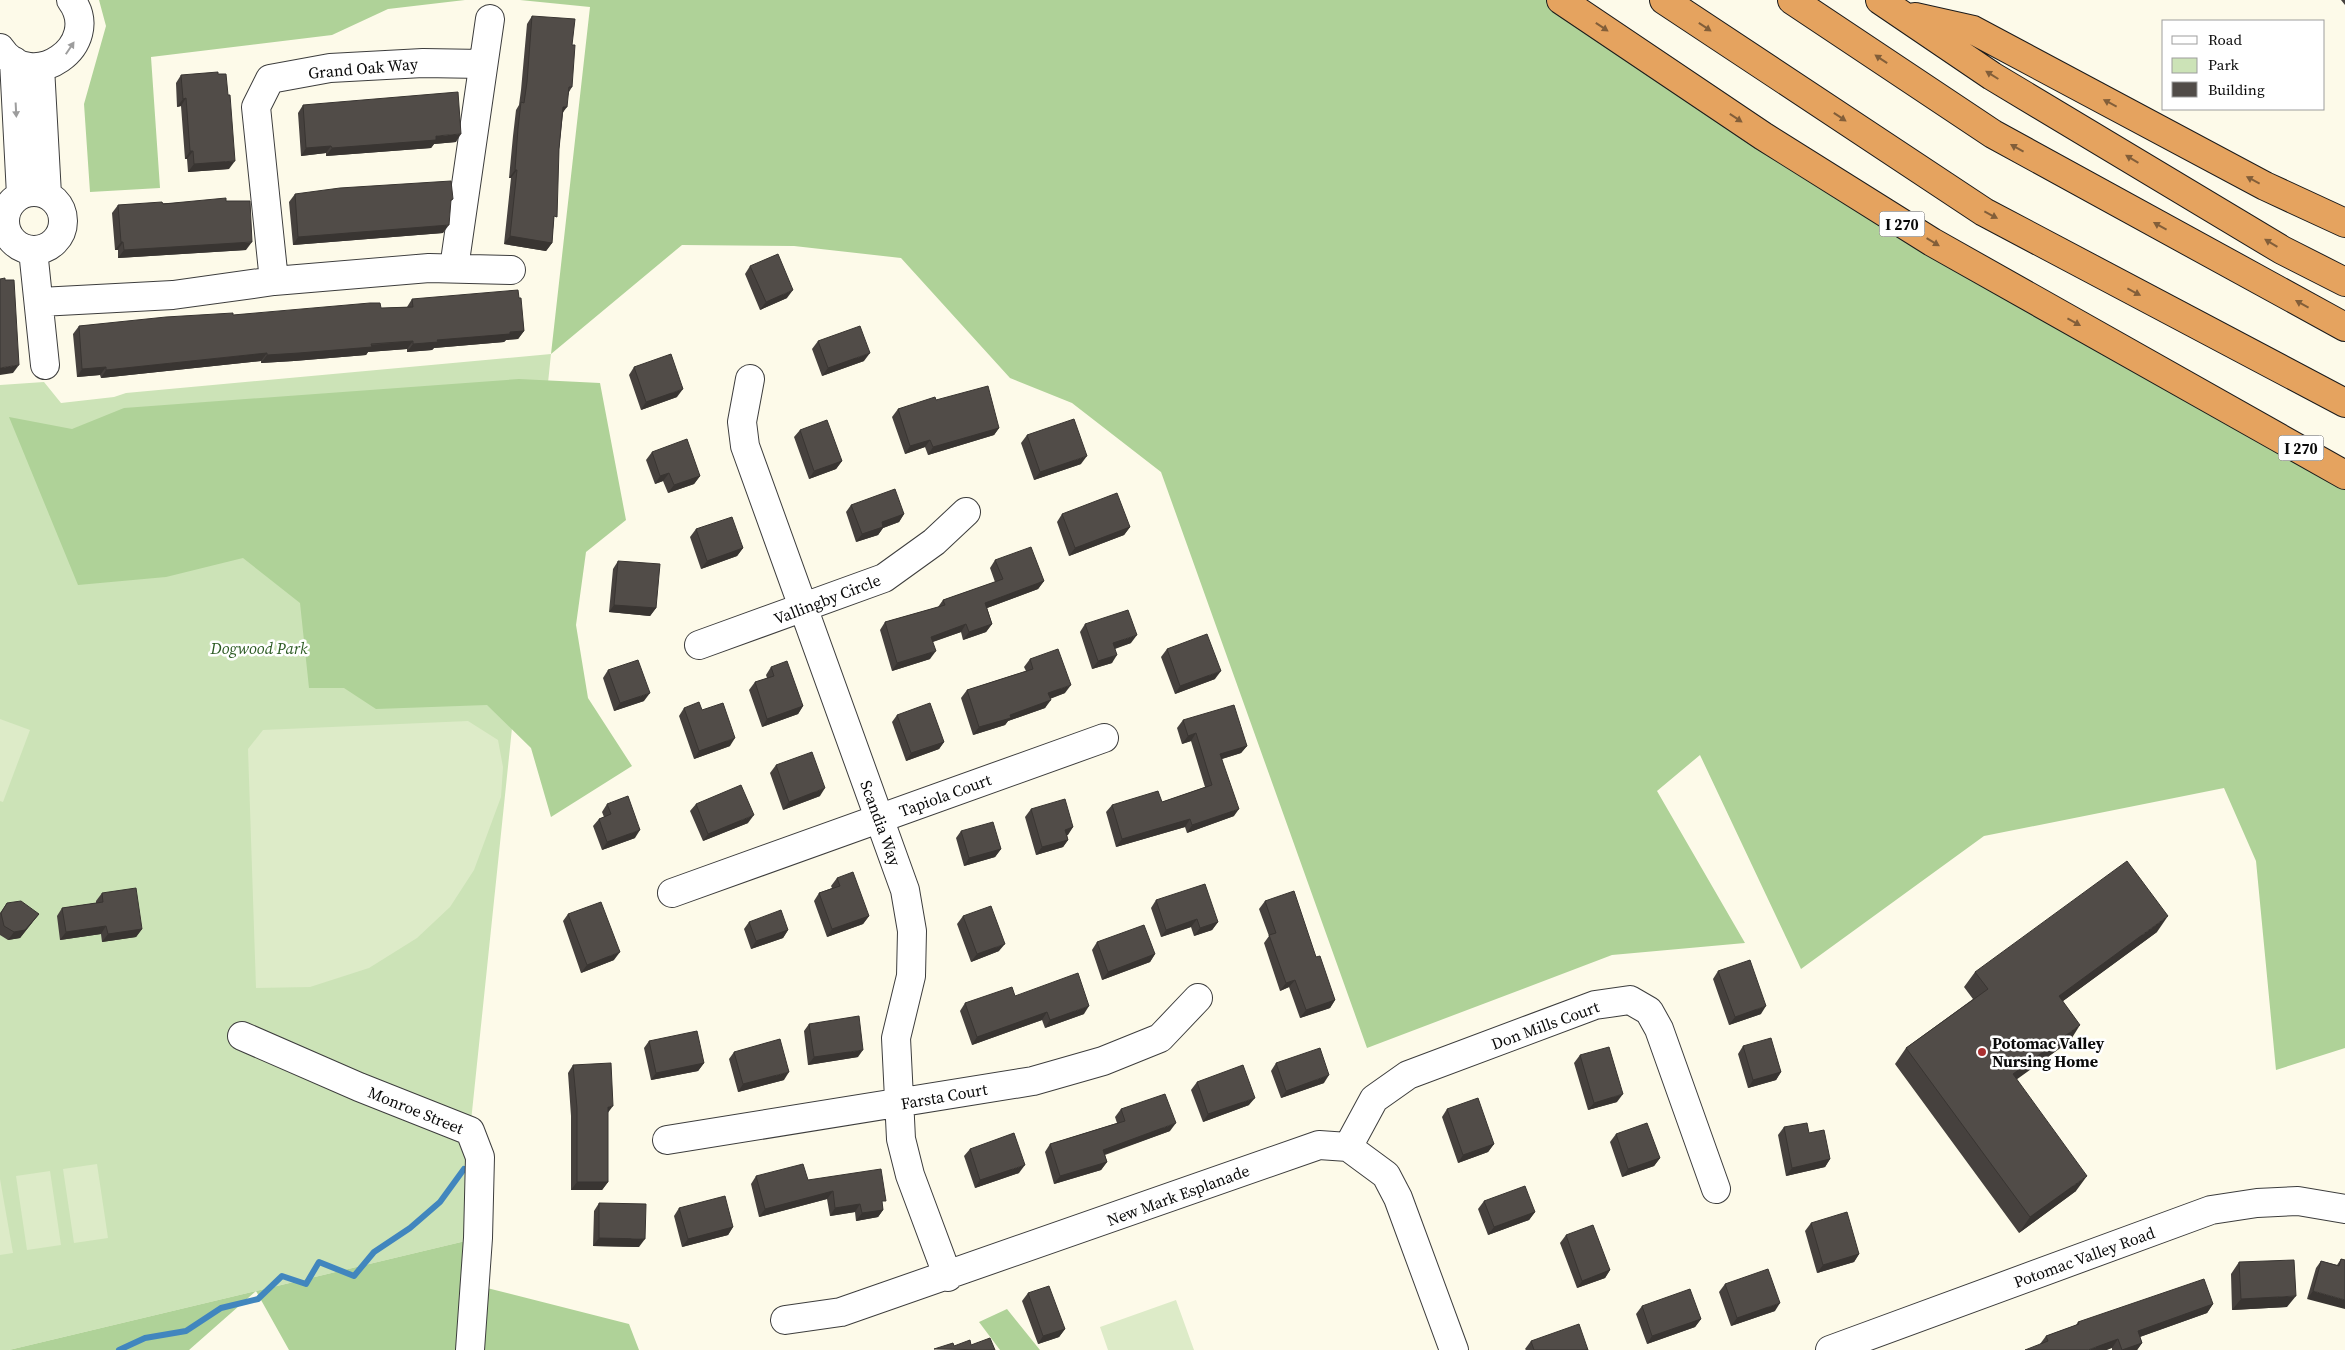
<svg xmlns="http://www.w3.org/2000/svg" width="2345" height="1350" font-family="'Source Serif 4',serif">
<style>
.green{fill:#cce3b7}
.forest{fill:#afd298}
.pitch{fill:#ddebc8}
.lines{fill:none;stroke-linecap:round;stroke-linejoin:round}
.stream{stroke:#4186be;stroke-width:6}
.minor-casing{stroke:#3d3d3d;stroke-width:30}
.highway-casing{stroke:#1b1b1b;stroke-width:30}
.minor{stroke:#fff;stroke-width:28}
.highway{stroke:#e5a35f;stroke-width:28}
.wall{fill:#46413e}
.shaded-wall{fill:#393532}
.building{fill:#514c48;stroke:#393532}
.oneway{fill:#825e39}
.oneway2{fill:#9d9d9d}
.poi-dot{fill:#ab3131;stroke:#fff;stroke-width:2}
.labels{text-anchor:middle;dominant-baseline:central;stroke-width:5;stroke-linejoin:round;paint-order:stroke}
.shield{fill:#fff;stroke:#545454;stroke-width:1}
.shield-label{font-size:15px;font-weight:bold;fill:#0a0a0a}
.street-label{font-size:16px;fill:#0a0a0a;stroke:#fff}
.park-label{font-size:16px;font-style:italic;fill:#2b5a22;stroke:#fff}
.poi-label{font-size:16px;font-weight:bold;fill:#0a0a0a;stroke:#fff;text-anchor:start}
</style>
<rect width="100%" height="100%" fill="#fdfae9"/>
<path class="green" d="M551 354 470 1131 478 1238 9 1350H0V385L44 382 61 403 114 397 126 393Z"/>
<path class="forest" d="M99 0H465L388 9 332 35 151 57 160 188 90 192 84 104 106 26Z
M520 0H1561L1763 136 2345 475V1048L2276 1070 2256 861 2224 788 1984 836 1801 969 1700 755 1657 791 1745 943 1612 955 1367 1048 1161 472 1072 403 1010 378 901 258 794 246 682 245 551 354 590 7Z
M519 379 600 383 626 520 586 552 576 625 588 698 632 766 551 817 531 748 487 705 376 709 344 688H309L300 603 243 558 166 577 78 585 9 417 72 429 124 408Z
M478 1238 475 1285 629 1324 639 1350H289L256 1291 189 1350H9Z
M1007 1309 1040 1350H1000L979 1322Z"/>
<path class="pitch" d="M0 719 30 730 3 802 0 801Z
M468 721 498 740 503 767 501 797 474 870 450 907 417 938 369 968 310 987 256 988 248 749 263 730Z
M97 1164 108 1238 74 1243 63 1169Z
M50 1171 61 1245 27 1250 16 1176Z
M0 1179 13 1253 0 1255Z
M1176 1300 1194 1350H1108L1100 1327Z"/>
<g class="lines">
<path class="stream" d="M119 1350 145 1338 186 1331 221 1308 258 1299 282 1276 306 1284 319 1262 354 1276 374 1252 410 1228 440 1202 464 1169"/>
<defs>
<path id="minor" d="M0 48C32 96 104 44 71 0
M14 61 21 195
M40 67 47 195
M5 221a29 29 0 1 1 58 0a29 29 0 1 1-58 0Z
M33 250 45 365
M454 268 490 19
M274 281 256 107 270 79 330 68 423 63 483 64
M40 302 173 295 274 281 429 268 511 270
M750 379 742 422 745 446 905 890 912 931 911 976 896 1038 901 1139 910 1175 948 1277
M699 645 884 578 934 542 966 512
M672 893 1104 738
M242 1036 359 1087 470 1131 480 1157 478 1238 470 1350
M667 1140 1033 1081 1103 1061 1160 1038 1198 998
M1348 1147 1374 1099 1408 1075 1595 1005 1630 1000 1649 1011 1659 1029 1716 1189
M785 1320 841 1312 1319 1145 1348 1147 1386 1175 1398 1198 1454 1350
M1830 1350 2211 1210 2257 1203 2298 1201 2345 1209"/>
<path id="highway" d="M1561 0 1763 136 1932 242 2345 475
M1664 0 1984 212 2345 403
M1792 0 1993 134 2345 327
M1880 0 1992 76 2282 250 2345 282
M1915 17 1973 30 2265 186 2345 223"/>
</defs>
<use href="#minor" class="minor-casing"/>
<use href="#highway" class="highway-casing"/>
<use href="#minor" class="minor"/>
<use href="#highway" class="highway"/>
</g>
<path class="wall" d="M2341 0H2345V5Z
M532 16 572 45V87L569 92 563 113 559 149 552 243 546 251 504 244 511 178H509L513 136 516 110 519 105 521 90 527 24Z
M181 75 229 169 188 172 187 159H185L181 106 177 107 176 83Z
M303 105 456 142 434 144 431 148 326 156V153L301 156 298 113Z
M295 194 453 199 450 202 443 233 293 245 289 202Z
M226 201 246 250 118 258V250H115L112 213 118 205Z
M750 266 787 298 760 310 745 274Z
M519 298 524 331 518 339 506 340 504 342 434 348 432 350 407 352V349L368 352 366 355 294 361 261 363V361L101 378 100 375 77 377 73 334 79 326 233 315 407 307 412 299Z
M818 341 864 361 822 376 812 349Z
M634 367 677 397 641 410 629 375Z
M936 400 999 428 994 435 928 455 925 447 905 454 892 417 898 409Z
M800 430 842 461 836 469 809 479 794 437Z
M1027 435 1081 464 1034 480 1021 443Z
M652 452 700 476 694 484 668 493 663 481 655 484 646 460Z
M851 505 904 514 899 522 883 528 878 535 856 542 846 512Z
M1062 514 1130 527 1124 535 1069 556 1057 522Z
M696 529 743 548 737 556 701 569 690 537Z
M995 560 1044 581 1038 589 987 608 992 624 986 632 963 640 961 632 933 642 930 659 892 671 880 630 885 622 938 607 943 600 995 582 990 568Z
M618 561 656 608 650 616 609 612 613 569Z
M1085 624 1131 643 1115 649 1112 663 1092 669 1080 632Z
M1167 649 1215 679 1175 694 1161 657Z
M1030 659 1065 693 1050 699 1045 708 1008 721 1005 725 973 735 961 698 967 690 1026 671 1024 667Z
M771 667 803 706 798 714 762 727 749 690 755 682 767 678 766 675Z
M608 670 644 701 614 711 603 678Z
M684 708 702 710 730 746 694 759 679 716Z
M897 715 944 742 939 749 906 761 892 722Z
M1183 720 1247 746 1241 753 1222 759 1234 816 1187 833 1185 827 1116 847 1106 812 1112 805 1162 802 1205 787 1191 741 1182 744 1177 728Z
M776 765 820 796 783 810 770 773Z
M607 804 635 838 602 850 593 826 599 819 604 817 602 812Z
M696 804 748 823 703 841 690 811Z
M1031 809 1073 827 1067 835 1068 840 1063 847 1036 855 1025 817Z
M961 831 1001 849 995 857 964 866 956 838Z
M837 878 869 916 863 924 827 937 814 901 819 893 832 888 831 886Z
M102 893 142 929 136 937 102 942 101 934 60 940 57 916 62 908 96 903V901Z
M1156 900 1218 922 1212 930 1194 936 1191 927 1161 937 1151 908Z
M1265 901 1316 957 1335 1000 1330 1008 1300 1018 1289 987 1280 991 1264 943 1269 936 1259 909Z
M7 903 39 914 20 938 8 940 0 935V913Z
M568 914 614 960 581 973 563 921Z
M963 916 999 951 971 962 957 924Z
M749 922 788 930 783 938 751 949 744 929Z
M2157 932 2063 1001 2070 1041 2016 1079 2076 1191 2019 1233 1895 1064 1906 1048 1973 999 1964 987 1975 972Z
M1097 942 1155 954 1150 962 1102 980 1092 950Z
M1718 971 1761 1014 1729 1025 1713 979Z
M1015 996 1084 1014 1045 1028 1042 1020 972 1045 960 1011 965 1003Z
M809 1024 858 1057 808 1065 804 1031Z
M649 1041 704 1063 698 1071 651 1080 644 1048Z
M1743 1046 1781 1072 1776 1080 1748 1088 1738 1054Z
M734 1052 784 1080 738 1092 729 1059Z
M1580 1055 1617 1102 1588 1110 1574 1063Z
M1276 1063 1324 1083 1281 1098 1271 1071Z
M573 1065 608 1113V1182L602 1190H571V1116L568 1073Z
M1197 1082 1249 1105 1203 1122 1191 1090Z
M1121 1109 1170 1131 1105 1155 1107 1162 1101 1170 1054 1184 1045 1152 1050 1144 1117 1123 1115 1117Z
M1447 1109 1494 1144 1488 1152 1458 1163 1442 1117Z
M1784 1127 1830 1159 1825 1167 1786 1176 1778 1135Z
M1616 1134 1660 1158 1654 1166 1622 1177 1610 1142Z
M970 1149 1019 1173 975 1188 964 1156Z
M756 1176 808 1180 882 1205 883 1210 878 1217 856 1221 855 1212 830 1216 827 1199 759 1217 751 1184Z
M1484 1201 1535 1212 1529 1220 1488 1235 1478 1209Z
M599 1203 639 1247 593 1246 594 1211Z
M679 1208 733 1227 728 1235 682 1247 674 1216Z
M1811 1223 1859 1254 1854 1262 1817 1273 1805 1231Z
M1566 1235 1610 1270 1605 1278 1577 1288 1560 1243Z
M2341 1259 2345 1260 2307 1299 2316 1268 2321 1261 2337 1265Z
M2239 1262 2287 1307 2232 1310 2231 1274Z
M1725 1284 1775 1311 1731 1326 1719 1292Z
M1028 1293 1065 1329 1059 1337 1038 1344 1022 1301Z
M2213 1304 2207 1313 2140 1337 2142 1343 2137 1350H2112V1348L2040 1344 2046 1336 2076 1325 2078 1322Z
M1642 1306 1701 1319 1695 1327 1647 1344 1636 1314Z
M1531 1341 1588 1350H1526L1525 1349Z"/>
<path class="shaded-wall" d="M186 98 181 106 177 107 183 99Z
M563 107H567L561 115Z
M461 134 456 142 434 144 431 148 326 156 332 148 436 136Z
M331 146 326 153 301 156 306 148Z
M190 151H193L187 159H185Z
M235 161 229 169 188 172 194 164Z
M515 170H517L511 178H509Z
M449 225 443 233 293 245 298 237Z
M510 236 552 243 546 251 504 244Z
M121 242H123L118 250H115Z
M252 242 246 250 118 258 124 250Z
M793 290 787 298 760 310 766 302Z
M524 331 518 339 506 340 504 342 434 348 432 350 407 352 413 344 437 340Z
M413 341 407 349 368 352 366 355 294 361 261 363 267 355Z
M267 353 261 361 101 378 106 370Z
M870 353 864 361 822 376 828 368Z
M19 365 13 373 0 375V368Z
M106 367 100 375 77 377 82 369Z
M683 389 677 397 641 410 646 402Z
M999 428 994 435 928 455 933 447Z
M930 440 925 447 905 454 910 446Z
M1087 456 1081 464 1034 480 1040 472Z
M842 461 836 469 809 479 814 471Z
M669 473 663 481 655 484 660 476Z
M700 476 694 484 668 493 674 485Z
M904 514 899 522 883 528 878 535 856 542 862 534 882 522Z
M1130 527 1124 535 1069 556 1075 548Z
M743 548 737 556 701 569 707 561Z
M1044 581 1038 589 979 611 985 603Z
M614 605 656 608 650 616 609 612Z
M966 624 961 632 926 644 931 637Z
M992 624 986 632 963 640 969 632Z
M1137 635 1131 643 1107 651 1113 643Z
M936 651 930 659 892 671 897 663Z
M1117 655 1112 663 1092 669 1098 661Z
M1221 671 1215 679 1175 694 1180 686Z
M1071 685 1065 693 1043 701 1048 693Z
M650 693 644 701 614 711 620 703Z
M1051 700 1045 708 1008 721 1005 725 973 735 979 727 1010 715Z
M803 706 798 714 762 727 767 719Z
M1196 733 1191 741 1182 744 1188 736Z
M735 738 730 746 694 759 699 751Z
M944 742 939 749 906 761 911 753Z
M1247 746 1241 753 1215 761 1220 754Z
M825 788 820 796 783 810 789 802Z
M1239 809 1234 816 1187 833 1192 825Z
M754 815 748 823 703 841 708 834Z
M1190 819 1185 827 1116 847 1122 839Z
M1073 827 1068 835 1060 837 1065 830Z
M640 830 635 838 602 850 607 842Z
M1068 840 1063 847 1036 855 1042 847Z
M1001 849 995 857 964 866 969 858Z
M39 914 20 938 8 940 14 932Z
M869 916 863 924 827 937 832 929Z
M2168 916 2157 932 2048 1012 2059 996Z
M1197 919 1191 927 1161 937 1166 930Z
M1218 922 1212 930 1194 936 1200 928Z
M106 926 101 934 60 940 66 932Z
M142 929 136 937 102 942 108 934Z
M788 930 783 938 751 949 756 941Z
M1005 944 999 951 971 962 977 954Z
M620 952 614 960 581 973 587 965Z
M1155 954 1150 962 1102 980 1108 972Z
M1295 980 1289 987 1280 991 1286 983Z
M1335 1000 1330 1008 1300 1018 1306 1010Z
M1089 1006 1084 1014 1045 1028 1050 1020Z
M1766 1006 1761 1014 1729 1025 1735 1017Z
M1047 1012 1042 1020 972 1045 977 1037Z
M2080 1025 2070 1041 2002 1090 2013 1074Z
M863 1050 858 1057 808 1065 814 1057Z
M704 1063 698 1071 651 1080 656 1073Z
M789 1072 784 1080 738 1092 743 1084Z
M1781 1072 1776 1080 1748 1088 1753 1080Z
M1329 1075 1324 1083 1281 1098 1286 1091Z
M1623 1094 1617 1102 1588 1110 1594 1103Z
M1255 1098 1249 1105 1203 1122 1208 1114Z
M613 1106 607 1114 608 1107Z
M1176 1123 1170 1131 1097 1157 1103 1150Z
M1494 1144 1488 1152 1458 1163 1463 1155Z
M1660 1158 1654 1166 1622 1177 1628 1169Z
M1830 1159 1825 1167 1786 1176 1792 1168Z
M1107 1162 1101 1170 1054 1184 1060 1176Z
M1025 1165 1019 1173 975 1188 980 1180Z
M2087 1176 2076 1191 2019 1233 2030 1217Z
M577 1182H608L602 1190H571Z
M833 1191 827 1199 759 1217 765 1209Z
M860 1204 855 1212 830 1216 835 1208Z
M883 1210 878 1217 856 1221 862 1213Z
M1535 1212 1529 1220 1488 1235 1494 1227Z
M733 1227 728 1235 682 1247 688 1239Z
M599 1238 645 1239 639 1247 593 1246Z
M1859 1254 1854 1262 1817 1273 1823 1265Z
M1610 1270 1605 1278 1577 1288 1582 1281Z
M2313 1291 2345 1300V1309L2307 1299Z
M2296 1296 2287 1307 2232 1310 2241 1299Z
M1780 1303 1775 1311 1731 1326 1737 1318Z
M2213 1304 2207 1313 2131 1340 2138 1331Z
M1701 1319 1695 1327 1647 1344 1652 1336Z
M1065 1329 1059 1337 1038 1344 1043 1336Z
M2118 1339 2112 1348 2107 1350H2088Z
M2142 1343 2137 1350H2122Z"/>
<path class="building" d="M532 16 575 19 572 45H575L572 87H569L567 107H563L559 149 557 217 554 216 552 243 510 236 517 170H515L518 128 521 102 524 103 527 82Z
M218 72V74H226L228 95H230L235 161 194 164 193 151H190L186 98 183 99 181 75Z
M458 92 461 134 436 136V140L332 148 331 146 306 148 303 105Z
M451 181 453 199 451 200 449 225 298 237 295 194 340 188Z
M226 198V201H250L252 242 124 250 123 242H121L118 205 162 202 163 204Z
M778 254 793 290 766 302 750 266Z
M5 278V280H14L19 365 0 368V279Z
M518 290 519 298H521L524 331 510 332V334L437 340 438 342 413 344V341L371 344 372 347 299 353 267 355V353L106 370V367L82 369 79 326 166 317 233 313V315L370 303H380L381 308 413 307 412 299Z
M860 326 870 353 828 368 818 341Z
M671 354 683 389 646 402 634 367Z
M988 386 999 428 933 447 930 440 910 446 898 409 935 397 936 400Z
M1074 419 1087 456 1040 472 1027 435Z
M827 420 842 461 814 471 800 430Z
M687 439 700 476 674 485 669 473 660 476 652 452Z
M895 489 904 514 882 522 883 527 862 534 851 505Z
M1117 493 1130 527 1075 548 1062 514Z
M732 517 743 548 707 561 696 529Z
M1031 547 1044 581 985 603 992 624 969 632 966 624 931 637 936 651 897 663 885 622 945 605 943 600 1003 579 995 560Z
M618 561 660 564 656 608 614 605Z
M1128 610 1137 635 1113 643 1117 655 1098 661 1085 624Z
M1207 634 1221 671 1180 686 1167 649Z
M1058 649 1071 685 1048 693 1051 700 1010 715 1011 718 979 727 967 690 1033 669 1030 659Z
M638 660 650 693 620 703 608 670Z
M787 661 803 706 767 719 755 682 774 676 771 667Z
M699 702 702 710 723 703 735 738 699 751 684 708Z
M930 703 944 742 911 753 897 715Z
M1234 705 1247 746 1220 754 1239 809 1192 825 1190 819 1122 839 1112 805 1158 791 1162 802 1212 785 1196 733 1188 736 1183 720Z
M812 752 825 788 789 802 776 765Z
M741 785 754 815 708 834 696 804Z
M628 796 640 830 607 842 599 819 611 814 607 804Z
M1065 799 1073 827 1065 830 1068 840 1042 847 1031 809Z
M993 822 1001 849 969 858 961 831Z
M2127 861 2168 916 2059 996 2080 1025 2013 1074 2087 1176 2030 1217 1906 1048 1988 989 1975 972Z
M853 872 869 916 832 929 819 893 840 886 837 878Z
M1205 884 1218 922 1200 928 1197 919 1166 930 1156 900Z
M136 888 142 929 108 934 106 926 66 932 62 908 103 902 102 893Z
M1294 891 1316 957 1320 956 1335 1000 1306 1010 1295 980 1286 983 1269 935 1276 933 1265 901Z
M21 901 39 914 25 930 14 932 4 926 1 913 7 903Z
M601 902 620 952 587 965 568 914Z
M991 906 1005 944 977 954 963 916Z
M781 910 788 930 756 941 749 922Z
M1144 925 1155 954 1108 972 1097 942Z
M1750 960 1766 1006 1735 1017 1718 971Z
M1078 973 1089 1006 1050 1020 1047 1012 977 1037 965 1003 1012 987 1015 996Z
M859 1016 863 1050 814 1057 809 1024Z
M697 1031 704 1063 656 1073 649 1041Z
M1771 1038 1781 1072 1753 1080 1743 1046Z
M780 1039 789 1072 743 1084 734 1052Z
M1609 1047 1623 1094 1594 1103 1580 1055Z
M1320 1048 1329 1075 1286 1091 1276 1063Z
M611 1063 613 1106 608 1107V1182H577V1108L573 1065Z
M1243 1065 1255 1098 1208 1114 1197 1082Z
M1165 1094 1176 1123 1103 1150 1107 1162 1060 1176 1050 1144 1125 1121 1121 1109Z
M1478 1098 1494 1144 1463 1155 1447 1109Z
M1647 1123 1660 1158 1628 1169 1616 1134Z
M1807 1123 1809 1133 1824 1130 1830 1159 1792 1168 1784 1127Z
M1014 1133 1025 1165 980 1180 970 1149Z
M803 1164 808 1180 881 1169 886 1201H882L883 1210 862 1213 860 1204 835 1208 833 1191 765 1209 756 1176Z
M1525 1186 1535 1212 1494 1227 1484 1201Z
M725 1196 733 1227 688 1239 679 1208Z
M599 1203 646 1204 645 1239 599 1238Z
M1847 1212 1859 1254 1823 1265 1811 1223Z
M1593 1225 1610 1270 1582 1281 1566 1235Z
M2341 1259 2345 1260V1300L2313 1291 2321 1261 2339 1266Z
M2294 1260 2296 1296 2241 1299 2239 1262Z
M1768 1269 1780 1303 1737 1318 1725 1284Z
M2204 1279 2213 1304 2138 1331 2142 1343 2122 1350 2118 1339 2088 1350H2025L2048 1341 2046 1336 2079 1324 2078 1322Z
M1049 1286 1065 1329 1043 1336 1028 1293Z
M1690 1289 1701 1319 1652 1336 1642 1306Z
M1579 1324 1588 1350H1534L1531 1341Z
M990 1338 995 1350 934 1349 953 1343 954 1346 970 1340 971 1345Z"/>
<defs><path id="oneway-solid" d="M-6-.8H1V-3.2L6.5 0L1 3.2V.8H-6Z" transform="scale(1.25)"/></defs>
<g class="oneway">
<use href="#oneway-solid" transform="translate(1602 27) rotate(34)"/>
<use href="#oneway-solid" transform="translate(1705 27) rotate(34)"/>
<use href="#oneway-solid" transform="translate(1881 59) rotate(-146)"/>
<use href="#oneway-solid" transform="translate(1992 75) rotate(-148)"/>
<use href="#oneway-solid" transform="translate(2110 103) rotate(-152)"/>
<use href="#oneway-solid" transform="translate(1840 117) rotate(34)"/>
<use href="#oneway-solid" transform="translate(1736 118) rotate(34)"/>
<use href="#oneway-solid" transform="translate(2017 148) rotate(-151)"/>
<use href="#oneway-solid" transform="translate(2132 159) rotate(-149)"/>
<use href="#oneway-solid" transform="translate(2253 180) rotate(-152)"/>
<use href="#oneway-solid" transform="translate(1991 215) rotate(28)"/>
<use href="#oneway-solid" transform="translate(2160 226) rotate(-151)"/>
<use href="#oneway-solid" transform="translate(1933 242) rotate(31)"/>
<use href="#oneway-solid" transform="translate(2271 243) rotate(-149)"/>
<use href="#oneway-solid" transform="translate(2134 292) rotate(28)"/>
<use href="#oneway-solid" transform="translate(2302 304) rotate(-151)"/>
<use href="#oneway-solid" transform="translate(2074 322) rotate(29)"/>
</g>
<g class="oneway2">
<use href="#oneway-solid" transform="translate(70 48) rotate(-56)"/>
<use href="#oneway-solid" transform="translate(16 110) rotate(87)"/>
</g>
<circle class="poi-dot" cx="1982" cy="1052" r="5"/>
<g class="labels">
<g class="shield">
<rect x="1879.5" y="211.5" width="45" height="25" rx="4"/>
<rect x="2278.5" y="435.5" width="45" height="25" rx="4"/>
</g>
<g class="shield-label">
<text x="1902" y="224">I 270</text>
<text x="2301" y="448">I 270</text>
</g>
<g class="street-label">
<text transform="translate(363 68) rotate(-5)">Grand Oak Way</text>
<text transform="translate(827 599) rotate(-21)">Vallingby Circle</text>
<text transform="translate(945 795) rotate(-20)">Tapiola Court</text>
<text transform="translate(881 823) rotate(70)">Scandia Way</text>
<text transform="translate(1545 1025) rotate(-20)">Don Mills Court</text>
<text transform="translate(944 1096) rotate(-10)">Farsta Court</text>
<text transform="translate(416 1110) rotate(22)">Monroe Street</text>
<text transform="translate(1178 1195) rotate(-20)">New Mark Esplanade</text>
<text transform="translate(2084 1257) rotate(-20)">Potomac Valley Road</text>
</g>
<g class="park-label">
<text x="259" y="648">Dogwood Park</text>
</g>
<g class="poi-label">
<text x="1992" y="1043">Potomac Valley<tspan x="1992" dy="18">Nursing Home</tspan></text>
</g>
</g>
<rect x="2162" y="20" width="162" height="90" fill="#ffffff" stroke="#9d9d9d"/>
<rect x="2172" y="36" width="25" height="8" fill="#ffffff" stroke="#9d9d9d"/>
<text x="2208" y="45" font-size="15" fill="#0a0a0a">Road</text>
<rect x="2172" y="58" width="25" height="15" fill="#cce3b7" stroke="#9d9d9d"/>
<text x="2208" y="70" font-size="15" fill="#0a0a0a">Park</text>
<rect x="2172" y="82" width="25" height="15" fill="#514c48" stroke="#9d9d9d"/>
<text x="2208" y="95" font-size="15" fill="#0a0a0a">Building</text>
</svg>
